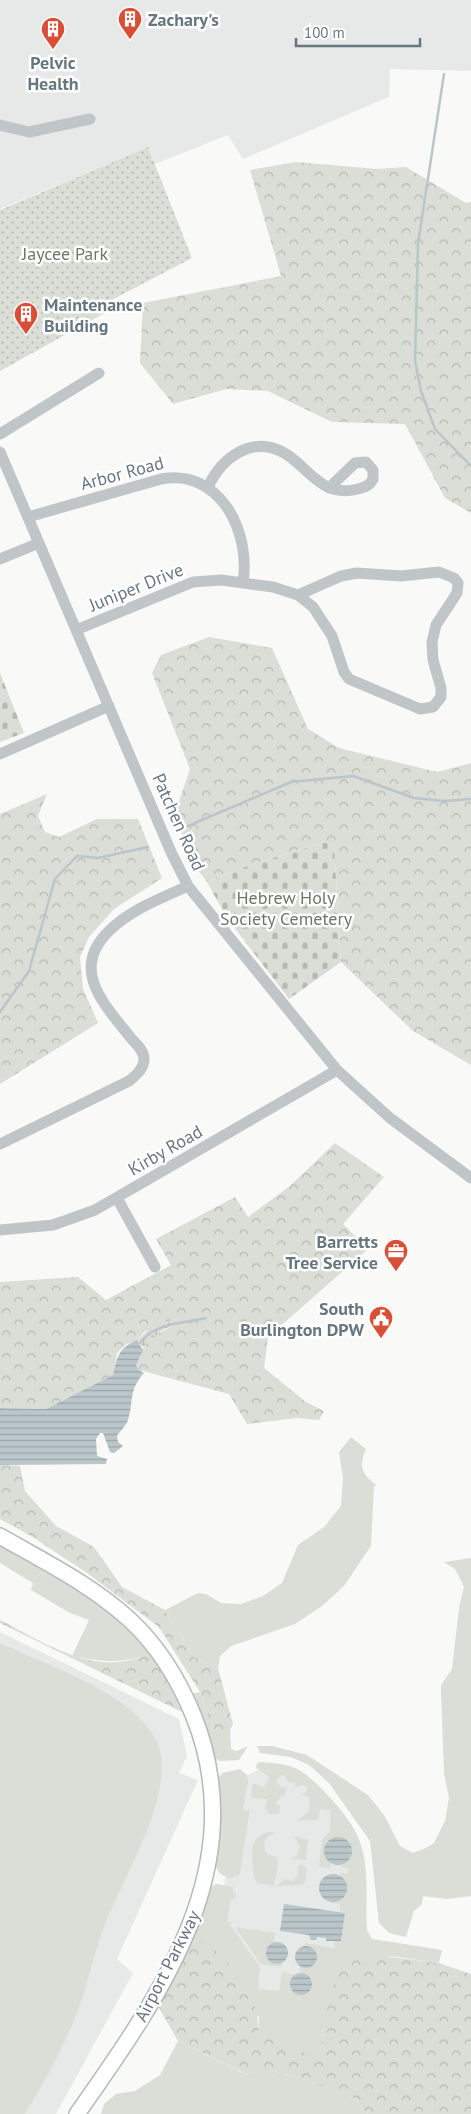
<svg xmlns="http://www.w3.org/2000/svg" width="471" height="2114" font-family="'PT Sans',sans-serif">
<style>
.built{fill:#e7e9e8}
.green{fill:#daded6}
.forest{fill:url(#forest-crowns)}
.wetland{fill:url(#wetland-marsh)}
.cemetery{fill:url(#cemetery-stones)}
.park{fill:url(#park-dots)}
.water{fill:url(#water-rules)}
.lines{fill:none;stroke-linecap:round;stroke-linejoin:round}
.stream{stroke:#bac6ca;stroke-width:2.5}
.major-casing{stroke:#b4babd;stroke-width:18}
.minor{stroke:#c0c5c8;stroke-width:11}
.major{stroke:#fff;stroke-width:15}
.labels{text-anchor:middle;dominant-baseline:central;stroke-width:5;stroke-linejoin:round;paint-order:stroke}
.poi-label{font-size:18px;font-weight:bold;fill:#667780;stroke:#fff;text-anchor:start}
.park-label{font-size:18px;fill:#6a7864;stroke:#fff}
.street-label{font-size:18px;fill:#667780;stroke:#fff}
</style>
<defs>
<pattern id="forest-crowns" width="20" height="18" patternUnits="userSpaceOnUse" patternTransform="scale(1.25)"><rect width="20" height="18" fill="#daded6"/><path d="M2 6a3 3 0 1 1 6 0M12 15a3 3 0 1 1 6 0" fill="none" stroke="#b5b9b3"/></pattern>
<pattern id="wetland-marsh" width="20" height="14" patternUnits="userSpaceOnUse" patternTransform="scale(1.25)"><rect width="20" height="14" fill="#daded6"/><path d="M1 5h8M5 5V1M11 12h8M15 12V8" fill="none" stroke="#b5b9b3"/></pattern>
<pattern id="cemetery-stones" width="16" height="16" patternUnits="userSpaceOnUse" patternTransform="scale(1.25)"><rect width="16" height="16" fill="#daded6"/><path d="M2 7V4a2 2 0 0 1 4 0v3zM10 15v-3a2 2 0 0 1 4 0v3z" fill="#b5b9b3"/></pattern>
<pattern id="park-dots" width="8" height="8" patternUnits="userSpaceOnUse" patternTransform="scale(1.25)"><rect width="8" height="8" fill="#daded6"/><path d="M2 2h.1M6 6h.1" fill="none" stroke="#b5b9b3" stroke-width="1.8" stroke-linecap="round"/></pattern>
<pattern id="water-rules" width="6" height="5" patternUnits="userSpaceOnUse" patternTransform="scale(1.25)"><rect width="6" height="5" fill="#bac6ca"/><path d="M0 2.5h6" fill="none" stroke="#9ba6a9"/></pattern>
</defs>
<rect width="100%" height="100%" fill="#f9f9f7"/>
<path class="built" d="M0 0H471V71L390 69 389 97 243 159 228 135 155 164 148 147 0 209Z
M0 1632 179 1719 187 1756 179 1773 198 1780 117 1959 133 1973 56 2114H0Z
M258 1770H281L320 1791 354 1847 345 1947 319 1989 254 1998 214 1949 241 1778Z"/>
<path class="green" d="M351 1437 366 1449C359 1466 361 1475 377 1485L374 1486 371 1546 344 1586 322 1606 295 1624 231 1646 220 1656 218 1668 194 1657 165 1610 198 1593 206 1594 221 1603 241 1604 263 1596 282 1583 298 1545 324 1527 341 1506 343 1478 339 1452Z
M0 1543 83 1591 124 1622 152 1654C118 1664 106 1662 72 1656L89 1620 70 1613 31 1590 33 1583 0 1563Z
M471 1558V1896L447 1899 423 1896 422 1904 414 1911 406 1937 389 1933 379 1923 370 1841 329 1783 309 1765 291 1757 260 1753 257 1746H272L307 1755 368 1795 384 1815 400 1846 413 1853 426 1848 434 1843 445 1821 449 1798 444 1773 441 1691V1685L452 1669 459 1608 464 1587 455 1569 444 1562Z
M0 1643C48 1666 133 1692 157 1742 179 1789 121 1881 104 1927 95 1950 90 1975 82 1999 68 2039 47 2078 25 2114H0Z
M200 1692 215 1734 230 1730 231 1749 237 1751 248 1746 239 1760 219 1761 212 1756 191 1694Z
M260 1762C274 1763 290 1764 301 1771 320 1784 353 1820 360 1842 370 1869 365 1902 367 1930L372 1939 442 1950 439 1963 390 1956 323 2024 322 2052 314 2057 276 2042 259 2033V2017L181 1958 210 1887 217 1884 233 1887V1893H236L235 1899H231L227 1922H231V1926L260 1967 258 1989 279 1991 282 1972 296 1975 291 1984 293 1991 311 1980 307 1975 300 1974V1966L304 1968 314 1950 304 1947 305 1943 334 1948 335 1940 341 1941 345 1912 340 1911V1904L330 1903C357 1890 343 1892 340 1873L347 1874 348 1869 340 1867C345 1860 354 1858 350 1846L331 1840C323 1846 323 1856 331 1863V1868L319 1867 322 1840 330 1831 331 1810 320 1809 318 1820 297 1821 309 1811 310 1798 302 1795 307 1791V1788L304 1785 295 1787V1783L288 1782 285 1776 281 1775 276 1781 281 1787 287 1788 285 1796H282L275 1804 280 1806 279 1814H268V1810H265L267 1799 251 1798 253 1783 264 1788 269 1777 256 1768 257 1763Z
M240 1769 247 1775 248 1782 243 1808 245 1811 250 1809 240 1873 238 1876C227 1881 217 1874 215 1863L216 1781 222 1773Z
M268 1832H274L264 1841 265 1851 268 1855 277 1857 278 1864 276 1878 274 1880V1886L257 1883C252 1879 250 1847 255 1841 258 1836 263 1834 268 1832Z
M294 1836 308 1840 306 1860 292 1859 297 1855 300 1847Z
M298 1865H303L307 1869 306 1880 302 1885 276 1886 285 1879 292 1881C301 1877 297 1870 298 1865Z
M235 1927 275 1933 274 1943 267 1957 272 1962 282 1963 281 1967 261 1964Z
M178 2041 245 2074 270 2070 303 2079 354 2098 368 2114H101L104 2104 116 2094 135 2091 160 2075Z"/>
<path class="forest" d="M296 162 376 169 406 167 466 203 471 202V513L445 498 405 424 332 422 268 391 226 389 173 404 140 363 143 303 281 276 250 170Z
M209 637 272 648 308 729 339 748 437 772 471 763V1065L413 1031 341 962 334 846 326 842 253 864 207 882 198 870 174 816 190 769 152 673 161 655Z
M47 794 38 816 45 832 59 837 97 819H138L162 878 114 909 89 937 80 957 83 989 98 1023 0 1084V814Z
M335 1143 384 1177 343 1224 368 1249 268 1337 264 1368 306 1402 324 1411 319 1420 297 1418 247 1424 229 1394 139 1370 136 1365C141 1344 155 1334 174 1325L145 1331 137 1340 125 1345 117 1353 113 1375 46 1409 0 1408V1282L78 1277 106 1300 171 1265 156 1239 235 1197 248 1217 290 1186Z
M0 1465 20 1466 25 1491 56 1526 94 1547 122 1587 165 1610 194 1657 218 1668 233 1724 230 1730 215 1735 200 1692 159 1627 87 1573 31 1536 0 1519Z
M0 1620C38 1639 81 1669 126 1661 134 1660 143 1656 152 1654L163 1669 186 1714 0 1623Z
M194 1942H207C235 1970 258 1992 259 2033L276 2042 314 2056 322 2052 323 2024 339 1966 359 1953 439 1963 471 1974V2114H368L354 2098 303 2079 270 2070 246 2074 178 2041 158 2006 181 1958Z"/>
<path class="wetland" d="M171 1320 177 1322 161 1331 143 1347 137 1340 155 1324Z"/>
<path class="cemetery" d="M0 673 24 733 0 742Z
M326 842 334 846 341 962 289 999 227 918 207 882 253 864Z"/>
<path class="park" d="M148 147 192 258 104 304 108 311 0 371V210Z"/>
<path class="water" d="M137 1340 143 1350 136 1365 139 1370 144 1373C128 1391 134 1401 128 1420 126 1426 120 1431 117 1436L118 1442 123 1446 114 1453 110 1452 103 1433H100L96 1439 97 1456 107 1459 106 1464 0 1465V1408L46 1409 113 1375C117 1356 119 1348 137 1340Z
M324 1851a14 14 0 1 1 28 0a14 14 0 1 1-28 0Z
M319 1888a14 14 0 1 1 28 0a14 14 0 1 1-28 0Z
M284 1904 345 1913 341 1941H326V1938L317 1937 316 1940H311L309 1935 280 1931Z
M266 1953a11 11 0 1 1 22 0a11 11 0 1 1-22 0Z
M295 1957a11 11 0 1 1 22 0a11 11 0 1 1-22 0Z
M290 1984a11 11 0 1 1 22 0a11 11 0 1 1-22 0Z"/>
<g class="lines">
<path class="stream" d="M444 74 418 244 415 361 421 391 435 429 471 466
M188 826 291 782 353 776 414 798 445 801 471 799
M0 1012 29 971 55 879 77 856 98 858 148 847
M140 1343C155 1322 183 1324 206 1318"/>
<defs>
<path id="major" d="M0 1536C45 1562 92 1585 130 1620 159 1647 179 1680 194 1717 253 1867 160 1996 77 2114"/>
</defs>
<use href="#major" class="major-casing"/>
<path class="minor" d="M0 125 29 132 90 119
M0 434 99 373
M0 452 171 852 188 886 337 1070 390 1118 471 1178
M208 487C222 457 253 434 286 454 311 470 322 498 358 489 366 487 370 485 373 479V470L366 462 355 463 329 488
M28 517 161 479C220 468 251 532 243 582
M0 559 39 543
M76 630 193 582 221 580 273 587 298 595 313 607 332 636 344 672 349 679 420 709 433 707 441 697V688L433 660 432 642 436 625 457 593 458 583 454 578 439 572 401 576 357 573 341 576 298 595
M0 754 109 706
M0 1144 129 1081C136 1075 144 1069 144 1059 144 1050 136 1044 130 1037 105 1005 69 970 109 931 130 910 161 898 188 886
M117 1198 155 1267
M0 1230 53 1225 95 1210 337 1070"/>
<use href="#major" class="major"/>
</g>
<defs>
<symbol id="building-pin" viewBox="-11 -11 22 30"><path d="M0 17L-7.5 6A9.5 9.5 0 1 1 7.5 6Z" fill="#d94e37" stroke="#fff"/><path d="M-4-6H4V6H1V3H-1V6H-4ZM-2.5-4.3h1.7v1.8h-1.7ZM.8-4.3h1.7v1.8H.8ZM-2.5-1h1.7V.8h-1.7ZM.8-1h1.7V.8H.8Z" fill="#fff"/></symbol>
<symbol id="office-pin" viewBox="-11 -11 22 30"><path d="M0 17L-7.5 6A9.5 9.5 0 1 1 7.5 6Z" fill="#d94e37" stroke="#fff"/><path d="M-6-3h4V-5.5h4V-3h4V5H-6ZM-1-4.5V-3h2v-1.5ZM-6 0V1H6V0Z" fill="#fff"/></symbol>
<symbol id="civic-pin" viewBox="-11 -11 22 30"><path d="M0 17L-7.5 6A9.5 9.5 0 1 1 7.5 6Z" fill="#d94e37" stroke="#fff"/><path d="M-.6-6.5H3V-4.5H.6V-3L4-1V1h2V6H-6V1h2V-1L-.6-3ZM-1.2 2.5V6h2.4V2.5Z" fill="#fff"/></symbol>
</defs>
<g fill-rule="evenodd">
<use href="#building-pin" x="116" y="5" width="28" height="38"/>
<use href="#building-pin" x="39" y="15" width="28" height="38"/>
<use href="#building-pin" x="12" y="300" width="28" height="38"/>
<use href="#office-pin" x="382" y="1237" width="28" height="38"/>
<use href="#civic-pin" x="367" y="1304" width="28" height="38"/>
</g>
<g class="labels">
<g class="poi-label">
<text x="148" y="19">Zachary's</text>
<text x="53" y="62" text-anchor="middle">Pelvic<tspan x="53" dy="21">Health</tspan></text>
<text x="44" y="304">Maintenance<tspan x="44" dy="21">Building</tspan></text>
<text x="378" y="1241" text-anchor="end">Barretts<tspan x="378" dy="21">Tree Service</tspan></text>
<text x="364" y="1308" text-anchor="end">South<tspan x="364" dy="21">Burlington DPW</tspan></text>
</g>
<g class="park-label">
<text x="65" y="253">Jaycee Park</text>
<text x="286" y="897">Hebrew Holy<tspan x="286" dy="21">Society Cemetery</tspan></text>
</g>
<g class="street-label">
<text transform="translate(122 473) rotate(-15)">Arbor Road</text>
<text transform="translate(136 587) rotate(-22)">Juniper Drive</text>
<text transform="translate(179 822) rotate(66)">Patchen Road</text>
<text transform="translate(165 1150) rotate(-30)">Kirby Road</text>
<text transform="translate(167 1966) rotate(-63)">Airport Parkway</text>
</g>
</g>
<path d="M296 38v8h124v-8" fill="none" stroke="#667780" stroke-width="2.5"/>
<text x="304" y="38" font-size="15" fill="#667780" stroke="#ffffff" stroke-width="4" paint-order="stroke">100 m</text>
</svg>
